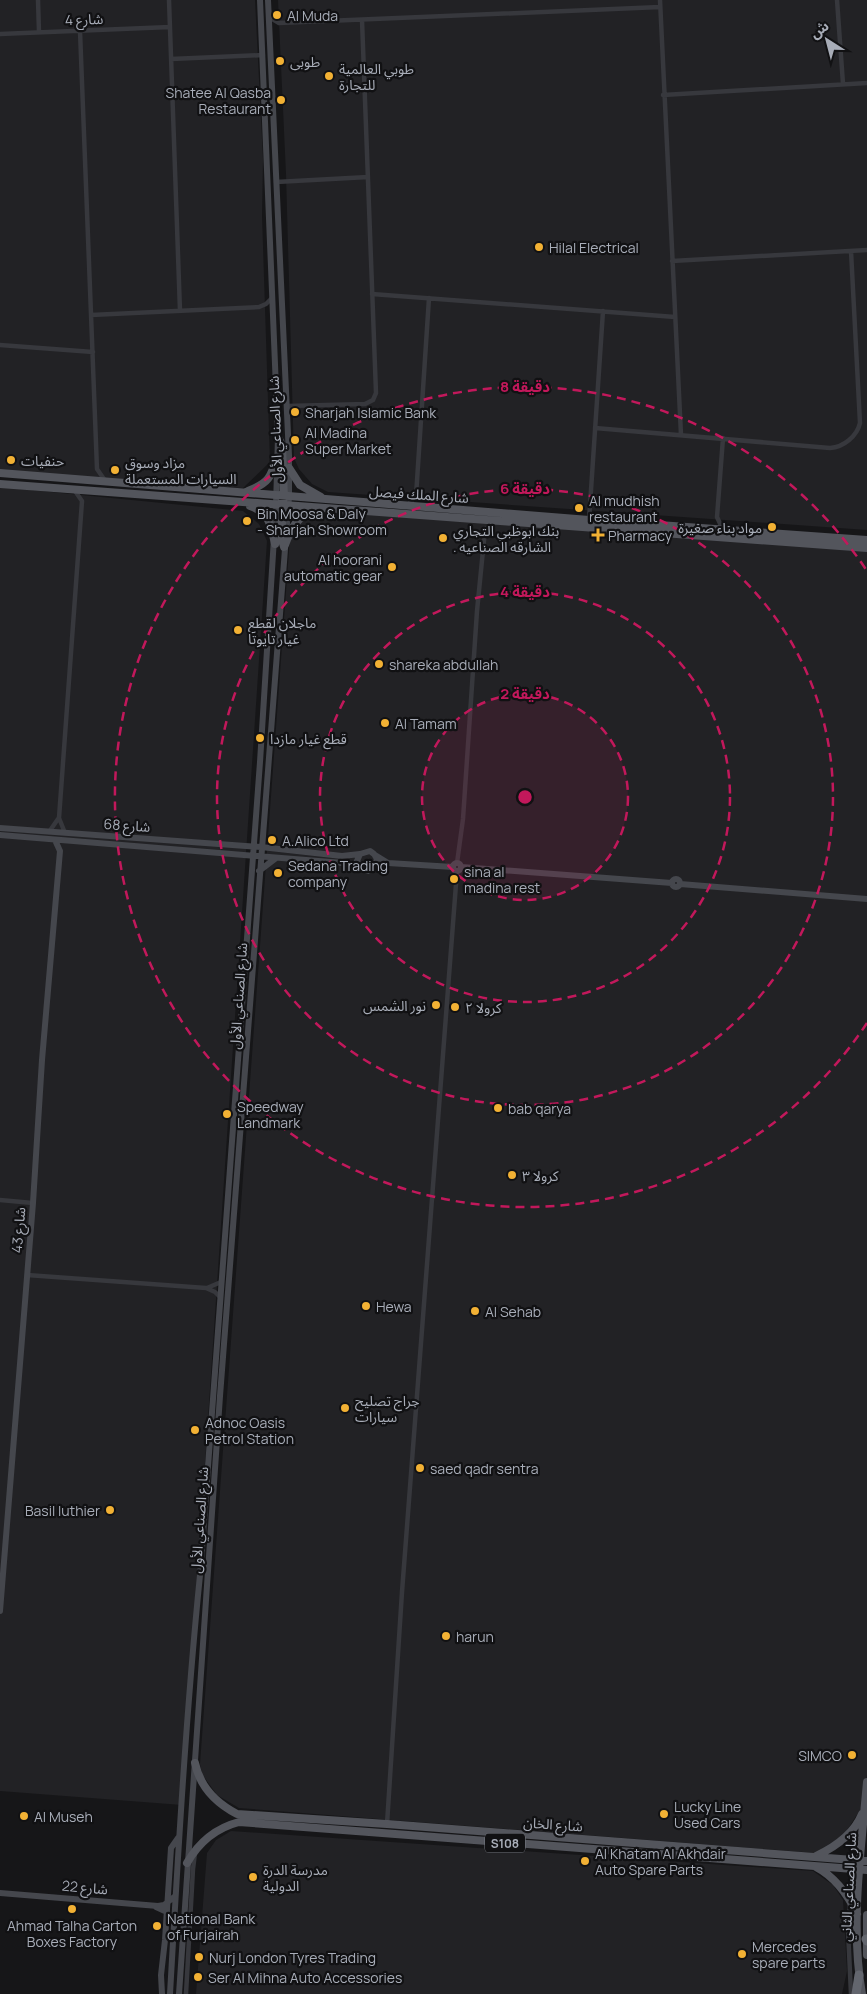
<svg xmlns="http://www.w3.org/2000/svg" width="867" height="1994" font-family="Manrope,'Noto Sans Arabic',sans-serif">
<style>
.built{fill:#222225}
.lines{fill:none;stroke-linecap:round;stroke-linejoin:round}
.street{stroke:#37383d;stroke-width:4.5}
.secondary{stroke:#45474d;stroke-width:6}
.primary{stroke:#53555c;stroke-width:8}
.highway{stroke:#63666e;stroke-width:9}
.ring{fill:none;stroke:#c2185b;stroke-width:2.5;stroke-dasharray:9 6}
.poi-dot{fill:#f2b134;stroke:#111113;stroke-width:2}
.labels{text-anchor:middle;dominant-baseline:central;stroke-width:4.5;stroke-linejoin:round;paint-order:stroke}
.shield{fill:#111113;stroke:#7b7e86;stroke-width:1}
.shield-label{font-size:12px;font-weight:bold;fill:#a8adb8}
.poi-label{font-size:14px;fill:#a8adb8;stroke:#111113;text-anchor:start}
.street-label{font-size:14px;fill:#a8adb8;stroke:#111113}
.centre{fill:#c2185b;stroke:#111113;stroke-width:2.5}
.ring-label{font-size:15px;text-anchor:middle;font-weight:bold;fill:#c2185b;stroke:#111113;stroke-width:4.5;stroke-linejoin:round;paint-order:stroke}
</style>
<rect width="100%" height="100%" fill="#161618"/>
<path class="built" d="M0 0H255L263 159 262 216 270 462 243 488 0 473Z
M278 0H867V530L328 492 312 484 299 469 294 458 286 174Z
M0 487 243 511 259 524 267 541 182 1805 0 1791Z
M321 510 867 551V1775L865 1802 844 1835 815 1853 239 1808 217 1795 202 1774 200 1764 290 537 303 521Z
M231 1831 813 1871 833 1885 843 1900 847 1971 842 1994H196L207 1853 216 1840Z"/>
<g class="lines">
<path class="street" d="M38 0 39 32
M169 0 180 311
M660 0 681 435
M837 0 843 84
M269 17 279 23 660 7
M80 31 97 469 106 482
M0 34 170 27
M171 59 263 55
M663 95 867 83
M276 182 368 177
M672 261 867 250
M372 294 675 317
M91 315 259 307 266 304 272 298
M0 345 93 352
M287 406 365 404 373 400 376 393 362 20
M595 428 830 448C844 447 857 436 860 423L851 251
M407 506 416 496 429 298
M589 520 603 311
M723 530 717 517 723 438
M49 832 58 819
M65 833 59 818 82 501 75 491
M457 863 463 819 477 611 485 530 494 520
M0 1200 33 1203
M27 1275 206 1288 215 1292 220 1297
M207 1288 221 1282
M387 1824 402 1592 457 871
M850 1903 848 1930 851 1994
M186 1994 193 1869 195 1853"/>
<path class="secondary" d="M0 828 261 847 342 856 360 854 370 851 374 854 377 859 374 868 368 871 360 868 357 861 360 854
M0 835 343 863 359 867
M375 855 388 863 453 867
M453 867a4 4 0 1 1 8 0a4 4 0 1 1-8 0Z
M461 867 672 883
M259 871 276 858
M672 883a4 4 0 1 1 8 0a4 4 0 1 1-8 0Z
M680 884 867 899
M0 1611 33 1203 42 1060 60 851 55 840
M0 1893 158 1906 164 1905 174 1897
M156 1907 167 1912
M162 1994 161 1975 165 1940 171 1848 178 1838
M170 1994C178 1854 186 1714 200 1575L260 762 276 506 278 437 260 0
M179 1994 220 1396 289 497V456L268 0"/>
<path class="primary" d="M278 437 282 445 284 498
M289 468 300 485 321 497
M0 473 589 520 867 540
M0 484C289 508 578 524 867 548
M248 491C269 483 271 477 277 457
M282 502V540L284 547
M250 506C270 513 271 526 275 544
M285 545C291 528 297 517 314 510
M195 1763C200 1787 216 1803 237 1814L387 1824 867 1861
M816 1856C835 1847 854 1834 862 1814
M187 1863C199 1842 216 1828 239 1822L867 1870
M816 1867C835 1877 848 1895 857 1914
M867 1915V1955
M862 1994C850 1925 861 1851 867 1782"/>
<path class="highway" d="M866 1939 867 1941
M856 1994 859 1975"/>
</g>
<circle cx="525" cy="797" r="103" fill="#c2185b" fill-opacity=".12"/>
<g class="ring">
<circle cx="525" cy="797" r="103"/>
<circle cx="525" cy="797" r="205"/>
<circle cx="525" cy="797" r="308"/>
<path d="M867 1023A410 410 0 1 1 867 571"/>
</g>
<g class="poi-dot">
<circle cx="277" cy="15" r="5"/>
<circle cx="280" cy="61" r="5"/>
<circle cx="329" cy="76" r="5"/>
<circle cx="281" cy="100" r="5"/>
<circle cx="539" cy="247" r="5"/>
<circle cx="295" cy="412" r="5"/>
<circle cx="295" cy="440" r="5"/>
<circle cx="11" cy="460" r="5"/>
<circle cx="115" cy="470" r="5"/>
<circle cx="579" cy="508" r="5"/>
<circle cx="247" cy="521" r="5"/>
<circle cx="772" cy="527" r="5"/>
<path d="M595.5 527.5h5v5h5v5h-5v5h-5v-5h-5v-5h5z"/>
<circle cx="443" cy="538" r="5"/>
<circle cx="392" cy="567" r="5"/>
<circle cx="238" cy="630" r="5"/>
<circle cx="379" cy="664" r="5"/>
<circle cx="385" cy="723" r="5"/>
<circle cx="260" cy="738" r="5"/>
<circle cx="272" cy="840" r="5"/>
<circle cx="278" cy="873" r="5"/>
<circle cx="454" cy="879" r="5"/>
<circle cx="436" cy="1005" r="5"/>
<circle cx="455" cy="1007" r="5"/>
<circle cx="498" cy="1108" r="5"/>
<circle cx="227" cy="1114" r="5"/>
<circle cx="512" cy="1175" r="5"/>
<circle cx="366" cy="1306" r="5"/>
<circle cx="475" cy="1311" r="5"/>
<circle cx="345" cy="1408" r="5"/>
<circle cx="195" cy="1430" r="5"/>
<circle cx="420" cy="1468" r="5"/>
<circle cx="110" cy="1510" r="5"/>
<circle cx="446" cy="1636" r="5"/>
<circle cx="852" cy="1755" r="5"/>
<circle cx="664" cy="1814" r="5"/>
<circle cx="24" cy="1816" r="5"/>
<circle cx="585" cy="1861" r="5"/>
<circle cx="253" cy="1877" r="5"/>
<circle cx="72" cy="1909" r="5"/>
<circle cx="157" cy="1926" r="5"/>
<circle cx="742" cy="1954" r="5"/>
<circle cx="199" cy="1957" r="5"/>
<circle cx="198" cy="1977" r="5"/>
</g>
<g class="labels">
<rect class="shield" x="485" y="1833.5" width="40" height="19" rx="4"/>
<g class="shield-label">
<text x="505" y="1843">S108</text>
</g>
<g class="poi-label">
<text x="287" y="15">Al Muda</text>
<text x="290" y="61">طوبى</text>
<text x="339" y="68">طوبي العالمية<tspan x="339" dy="16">للتجارة</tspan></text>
<text x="271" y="92" text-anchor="end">Shatee Al Qasba<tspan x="271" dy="16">Restaurant</tspan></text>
<text x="549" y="247">Hilal Electrical</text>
<text x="305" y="412">Sharjah Islamic Bank</text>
<text x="305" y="432">Al Madina<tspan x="305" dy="16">Super Market</tspan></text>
<text x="21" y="460">حنفيات</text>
<text x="125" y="462">مزاد وسوق<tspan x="125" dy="16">السيارات المستعملة</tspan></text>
<text x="589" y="500">Al mudhish<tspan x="589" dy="16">restaurant</tspan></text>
<text x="257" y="513">Bin Moosa &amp; Daly<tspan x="257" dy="16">- Sharjah Showroom</tspan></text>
<text x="762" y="527" text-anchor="end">مواد بناء صغيرة</text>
<text x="453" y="530">بنك ابوظبي التجاري<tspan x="453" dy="16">. الشارقه الصناعيه</tspan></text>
<text x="608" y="535">Pharmacy</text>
<text x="382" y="559" text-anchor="end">Al hoorani<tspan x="382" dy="16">automatic gear</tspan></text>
<text x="248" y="622">ماجلان لقطع<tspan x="248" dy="16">غيار تايوتا</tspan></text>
<text x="389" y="664">shareka abdullah</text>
<text x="395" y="723">Al Tamam</text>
<text x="270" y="738">قطع غيار مازدا</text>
<text x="282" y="840">A.Alico Ltd</text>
<text x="288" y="865">Sedana Trading<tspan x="288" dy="16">company</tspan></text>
<text x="464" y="871">sina al<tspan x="464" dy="16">madina rest</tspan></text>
<text x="426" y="1005" text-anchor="end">نور الشمس</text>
<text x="465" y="1007">كرولا ٢</text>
<text x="237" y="1106">Speedway<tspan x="237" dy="16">Landmark</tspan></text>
<text x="508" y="1108">bab qarya</text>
<text x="522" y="1175">كرولا ٣</text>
<text x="376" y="1306">Hewa</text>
<text x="485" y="1311">Al Sehab</text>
<text x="355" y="1400">جراج تصليح<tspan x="355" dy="16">سيارات</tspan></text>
<text x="205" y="1422">Adnoc Oasis<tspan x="205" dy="16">Petrol Station</tspan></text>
<text x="430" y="1468">saed qadr sentra</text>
<text x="100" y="1510" text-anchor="end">Basil luthier</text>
<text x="456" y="1636">harun</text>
<text x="842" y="1755" text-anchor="end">SIMCO</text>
<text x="674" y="1806">Lucky Line<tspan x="674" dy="16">Used Cars</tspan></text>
<text x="34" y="1816">Al Museh</text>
<text x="595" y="1853">Al Khatam Al Akhdair<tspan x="595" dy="16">Auto Spare Parts</tspan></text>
<text x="263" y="1869">مدرسة الدرة<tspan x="263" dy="16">الدولية</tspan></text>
<text x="167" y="1918">National Bank<tspan x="167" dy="16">of Furjairah</tspan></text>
<text x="72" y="1925" text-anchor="middle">Ahmad Talha Carton<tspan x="72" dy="16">Boxes Factory</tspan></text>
<text x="752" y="1946">Mercedes<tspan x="752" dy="16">spare parts</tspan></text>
<text x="209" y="1957">Nurj London Tyres Trading</text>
<text x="208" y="1977">Ser Al Mihna Auto Accessories</text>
</g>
<g class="street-label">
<text transform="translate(84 19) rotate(-2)">شارع 4</text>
<text transform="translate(275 429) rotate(-92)">شارع الصناعي الأول</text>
<text transform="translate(419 494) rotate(4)">شارع الملك فيصل</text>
<text transform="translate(127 825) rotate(4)">شارع 68</text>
<text transform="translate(238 996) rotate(-86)">شارع الصناعي الأول</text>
<text transform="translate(18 1230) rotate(-85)">شارع 43</text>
<text transform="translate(199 1520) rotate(-86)">شارع الصناعي الأول</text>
<text transform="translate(553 1824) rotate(4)">شارع الخان</text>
<text transform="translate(85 1887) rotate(5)">شارع 22</text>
<text transform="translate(848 1887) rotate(-87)">شارع الصناعي الثاني</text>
</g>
</g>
<circle cx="525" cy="797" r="8" class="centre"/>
<g class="ring-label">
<text x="525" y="392">8 دقيقة</text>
<text x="525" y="494">6 دقيقة</text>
<text x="525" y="597">4 دقيقة</text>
<text x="525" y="699">2 دقيقة</text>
</g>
<g transform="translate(827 40) rotate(324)" stroke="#111113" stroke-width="4" paint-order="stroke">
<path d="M0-4L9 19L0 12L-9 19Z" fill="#a8adb8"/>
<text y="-8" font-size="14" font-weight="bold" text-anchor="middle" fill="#a8adb8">ش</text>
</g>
</svg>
